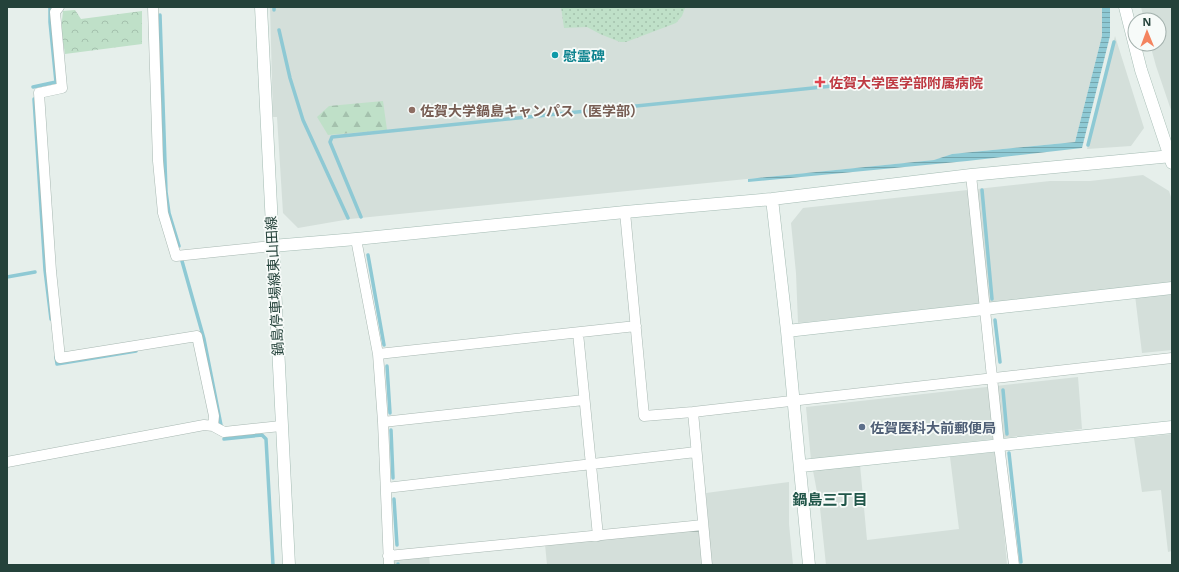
<svg xmlns="http://www.w3.org/2000/svg" width="1179" height="572" font-family="'Open Sans','Noto Sans JP',sans-serif">
<style>
.built{fill:#d4dfda}
.grass{fill:url(#grass-dots)}
.forest{fill:url(#forest-firs)}
.park{fill:url(#park-crowns)}
.water{fill:url(#water-rules)}
.lines{fill:none;stroke-linecap:round;stroke-linejoin:round}
.stream{stroke:#8ec9d4;stroke-width:3.5}
.street-casing{stroke:#a8b8b2;stroke-width:11}
.secondary-casing{stroke:#a4bbb3;stroke-width:13}
.street{stroke:#fff;stroke-width:10}
.secondary{stroke:#fff;stroke-width:12}
.culture-dot{fill:#0f9aa8;stroke:#f7fbf9;stroke-width:1.5}
.health-dot{fill:#e0444e;stroke:#f7fbf9;stroke-width:1.5}
.education-dot{fill:#8d6e63;stroke:#f7fbf9;stroke-width:1.5}
.service-dot{fill:#5c6f8a;stroke:#f7fbf9;stroke-width:1.5}
.labels{text-anchor:middle;dominant-baseline:central;stroke-width:3.5;stroke-linejoin:round;paint-order:stroke}
.culture-label{font-size:14px;font-weight:bold;fill:#0d838f;stroke:#f7fbf9;text-anchor:start}
.health-label{font-size:14px;font-weight:bold;fill:#be3a42;stroke:#f7fbf9;text-anchor:start}
.education-label{font-size:14px;font-weight:bold;fill:#785e54;stroke:#f7fbf9;text-anchor:start}
.street-label{font-size:14px;fill:#24423a;stroke:#f7fbf9}
.service-label{font-size:14px;font-weight:bold;fill:#4e5e75;stroke:#f7fbf9;text-anchor:start}
.neighbourhood-label{font-size:15px;font-weight:bold;fill:#1f5548;stroke:#f7fbf9}
</style>
<defs>
<pattern id="grass-dots" width="8" height="8" patternUnits="userSpaceOnUse"><rect width="8" height="8" fill="#bfe0c8"/><path d="M2 2h.1M6 6h.1" fill="none" stroke="#a4c1ad" stroke-width="1.8" stroke-linecap="round"/></pattern>
<pattern id="forest-firs" width="22" height="20" patternUnits="userSpaceOnUse"><rect width="22" height="20" fill="#bfe0c8"/><path d="M5 1l3.5 6h-7zM16 11l3.5 6h-7z" fill="#a4c1ad"/></pattern>
<pattern id="park-crowns" width="20" height="18" patternUnits="userSpaceOnUse"><rect width="20" height="18" fill="#bfe0c8"/><path d="M2 6a3 3 0 1 1 6 0M12 15a3 3 0 1 1 6 0" fill="none" stroke="#a4c1ad"/></pattern>
<pattern id="water-rules" width="6" height="5" patternUnits="userSpaceOnUse"><rect width="6" height="5" fill="#8ec9d4"/><path d="M0 2.5h6" fill="none" stroke="#74a5ad"/></pattern>
</defs>
<rect width="100%" height="100%" fill="#e6efeb"/>
<path class="built" d="M270 7H1110V8L1102 9V36L1075 142 952 154 935 160 350 219 298 228 283 213 277 117H273Z
M1141 7H1172V113L1156 66 1150 44H1159V20H1144Z
M1115 36 1144 128 1131 146 1087 149Z
M1143 175 1169 191 1172 200V350L1142 353 1134 287 798 323 796 273 791 223 803 208 1050 181H1090Z
M1078 377 1082 429 859 454 867 540 959 529 950 457 997 452 1007 565H826L820 508 811 460 806 407Z
M1172 434V551L1168 552 1161 490 1142 492 1134 438Z
M789 482V524L793 565H547L545 544 709 528 706 493Z
M429 556 430 565H392V559Z"/>
<path class="grass" d="M561 7H683L685 8 682 16 676 23 626 42H620L600 34 587 27 564 28Z"/>
<path class="forest" d="M383 101 387 130 328 135 317 117 329 106Z"/>
<path class="park" d="M75 10 81 19 142 11V44L65 54 61 30 63 11Z"/>
<path class="water" d="M1102 8H1110V36L1082 148 967 161 748 182V179L934 160 952 154 1075 142 1102 36Z"/>
<g class="lines">
<path class="stream" d="M274 7V10
M160 15 166 192 169 213 179 246
M279 30 290 78 303 120 348 218
M33 87 56 82 50 22V7
M34 99 45 270 51 319
M1088 145 1114 42
M982 190 992 299
M361 217 330 142 332 137 842 85
M368 255 384 345
M182 261 204 339 221 425
M7 277 35 272
M995 320 1000 362
M56 357 57 364 136 351
M387 366 390 413
M1003 390 1007 434
M391 430 393 478
M224 439 262 435 266 439 273 565
M1009 453 1021 562
M394 499 397 545
M398 564V565"/>
<defs>
<path id="street" d="M59 7 55 12 62 88 39 93 51 271 60 358 197 336 214 416 213 426
M153 7 158 161 163 213 176 256 272 246
M971 175 999 445 1014 565
M625 212 644 416 693 412 1172 358
M356 239 378 354 383 422 389 565
M578 333 598 536
M378 354 636 326
M693 412 707 565
M383 422 584 400
M7 462 204 425 213 426 224 432 281 426
M386 488 696 452
M388 556 703 525"/>
<path id="secondary" d="M261 7 289 565
M1125 7 1141 70 1172 163
M772 199 787 331 809 565
M272 246 356 239 625 212 772 199 971 175 1172 156
M787 331 1172 288
M801 466 1172 427"/>
</defs>
<use href="#street" class="street-casing"/>
<use href="#secondary" class="secondary-casing"/>
<use href="#street" class="street"/>
<use href="#secondary" class="secondary"/>
</g>
<circle class="culture-dot" cx="555" cy="55" r="4"/>
<path class="health-dot" d="M818 76h4v4h4v4h-4v4h-4v-4h-4v-4h4z"/>
<circle class="education-dot" cx="412" cy="110" r="4"/>
<circle class="service-dot" cx="862" cy="427" r="4"/>
<g class="labels">
<g class="culture-label">
<text x="563" y="55">慰霊碑</text>
</g>
<g class="health-label">
<text x="829" y="82">佐賀大学医学部附属病院</text>
</g>
<g class="education-label">
<text x="420" y="110">佐賀大学鍋島キャンパス（医学部）</text>
</g>
<g class="street-label">
<text transform="translate(274 286) rotate(-93)">鍋島停車場線東山田線</text>
</g>
<g class="service-label">
<text x="870" y="427">佐賀医科大前郵便局</text>
</g>
<g class="neighbourhood-label">
<text x="830" y="499">鍋島三丁目</text>
</g>
</g>
<rect width="1179" height="572" fill="none" stroke="#24423a" stroke-width="16"/>
<g transform="translate(1147 32) rotate(359)"><circle r="19" fill="#f7fbf9" stroke="#a3b1ad"/>
<path d="M0-3L7 15L0 10L-7 15Z" fill="#f4845f"/>
<text y="-6" font-size="11" font-weight="bold" text-anchor="middle" fill="#24423a">N</text>
</g>
</svg>
